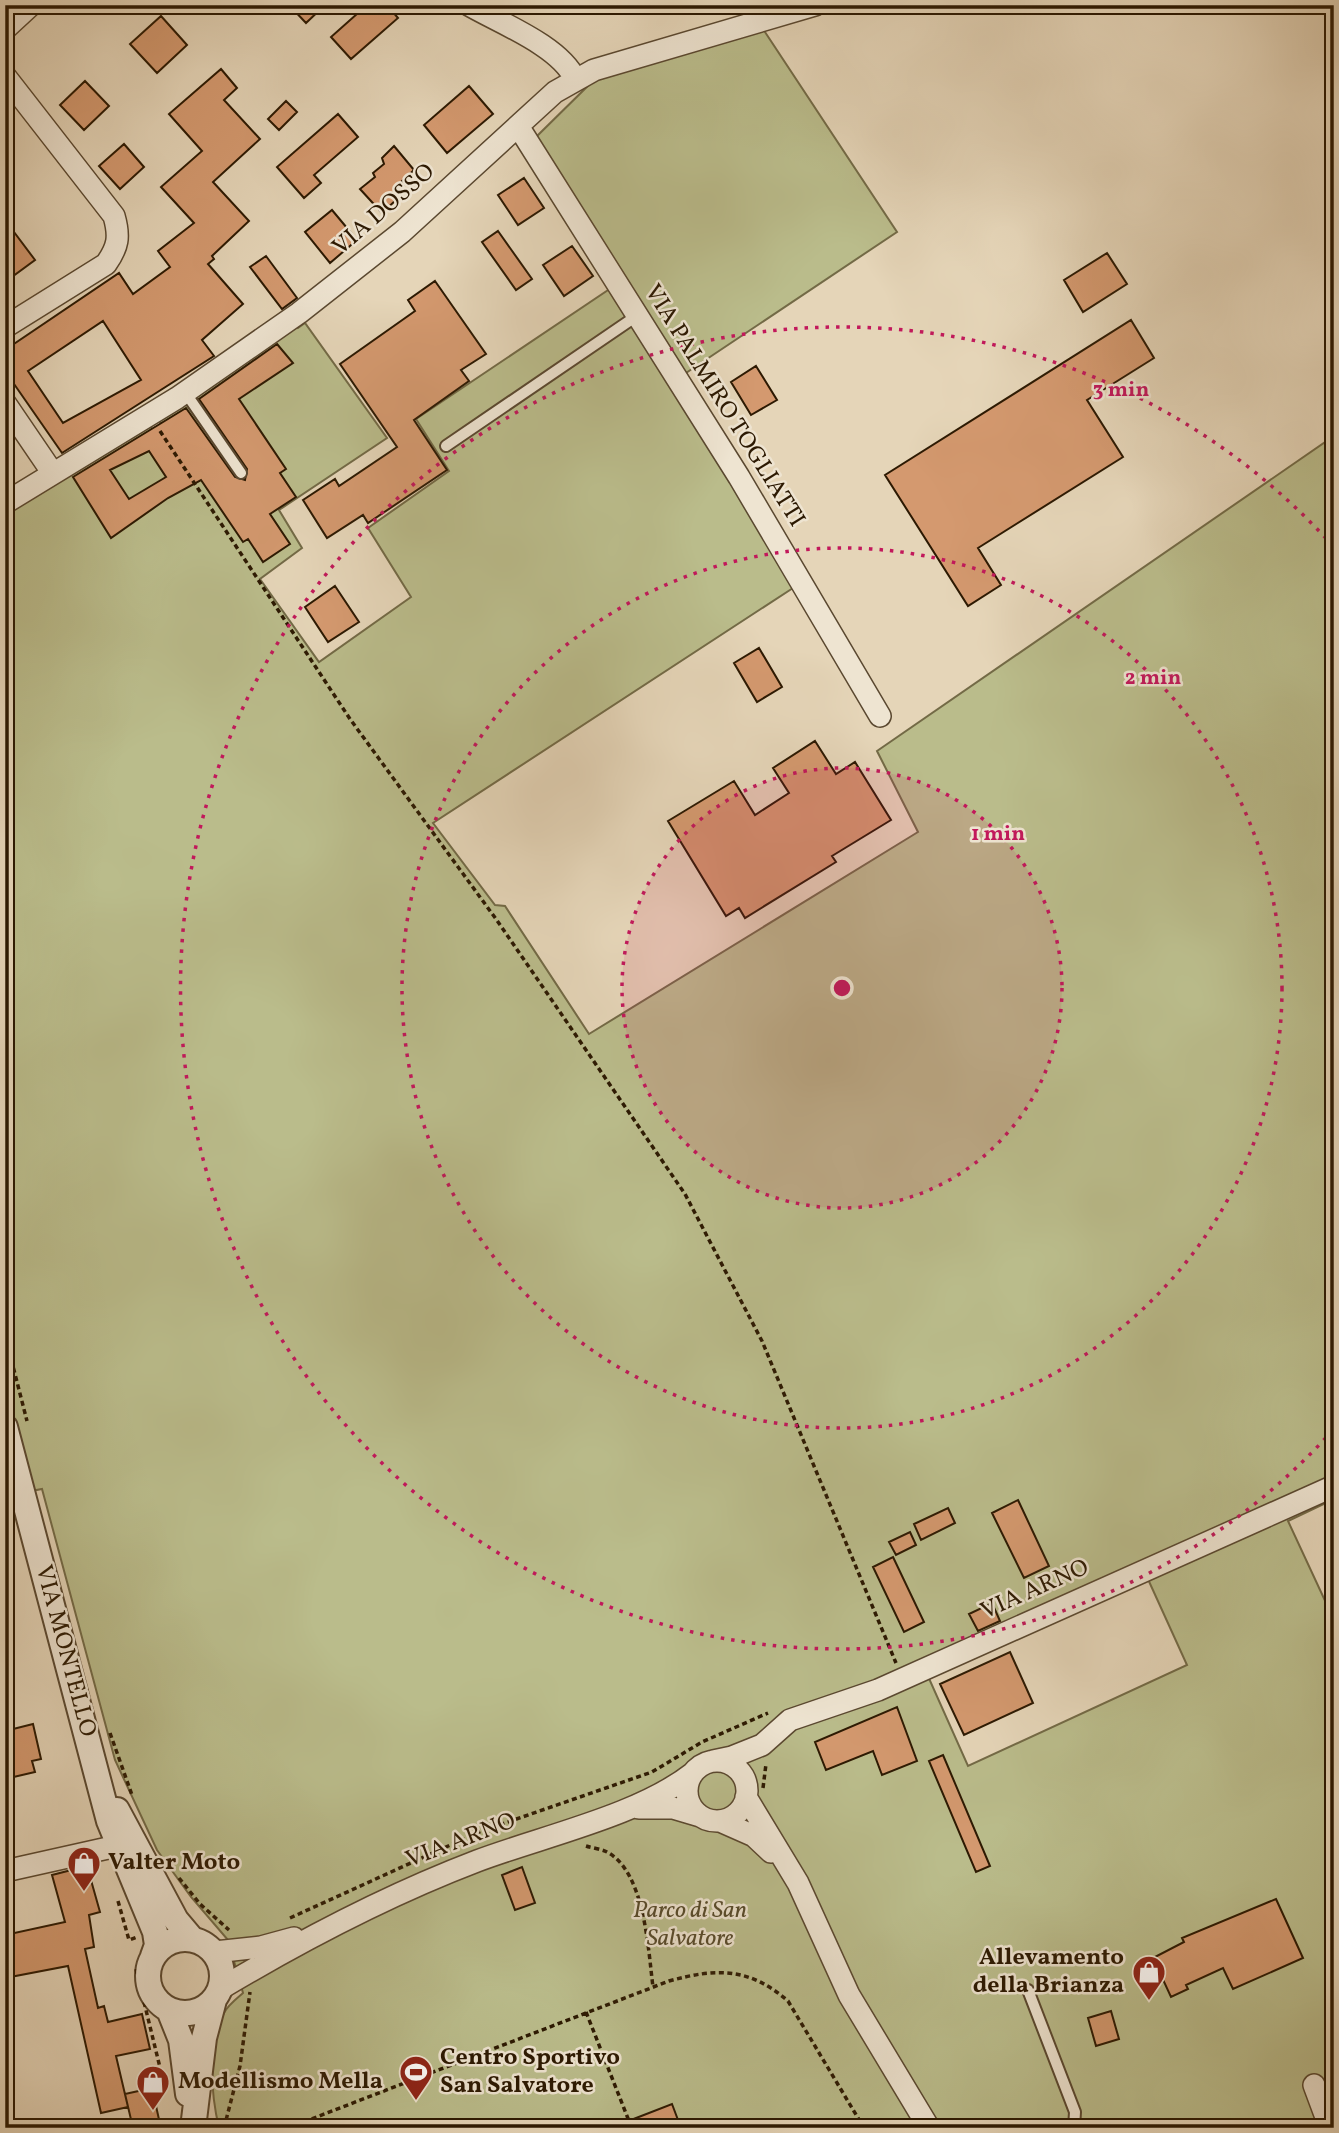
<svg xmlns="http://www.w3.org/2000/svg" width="1339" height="2133" font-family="Vollkorn,serif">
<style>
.green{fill:#babc8b;stroke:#736a46;stroke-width:2;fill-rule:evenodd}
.building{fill:#d4996f;stroke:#2c1902;stroke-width:2;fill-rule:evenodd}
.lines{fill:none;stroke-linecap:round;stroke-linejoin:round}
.service-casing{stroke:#5a4830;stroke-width:14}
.minor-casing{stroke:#5a4830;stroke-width:24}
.tertiary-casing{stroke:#5a4830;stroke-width:28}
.path{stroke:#2c1902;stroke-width:3.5;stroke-dasharray:5 3.5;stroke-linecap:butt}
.service{stroke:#eee4d1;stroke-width:10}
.minor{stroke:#eee4d1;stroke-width:21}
.tertiary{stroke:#eee4d1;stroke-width:24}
.ring{fill:none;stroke:#c2185b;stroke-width:3.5;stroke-dasharray:3.5 7}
.labels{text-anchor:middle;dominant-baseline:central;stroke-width:5;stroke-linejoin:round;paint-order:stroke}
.street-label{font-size:24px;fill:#2c1902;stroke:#eee4d1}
.poi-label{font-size:24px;font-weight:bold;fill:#2c1902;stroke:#eee4d1;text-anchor:start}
.park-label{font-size:24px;font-style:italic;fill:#574a2b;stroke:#eee4d1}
.centre{fill:#c2185b;stroke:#eee4d1;stroke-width:3.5}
.ring-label{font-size:21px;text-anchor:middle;font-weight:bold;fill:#c2185b;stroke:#eee4d1;stroke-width:5;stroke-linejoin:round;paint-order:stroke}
</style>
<rect width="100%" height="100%" fill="#e5d5b8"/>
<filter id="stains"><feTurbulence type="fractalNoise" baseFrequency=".00286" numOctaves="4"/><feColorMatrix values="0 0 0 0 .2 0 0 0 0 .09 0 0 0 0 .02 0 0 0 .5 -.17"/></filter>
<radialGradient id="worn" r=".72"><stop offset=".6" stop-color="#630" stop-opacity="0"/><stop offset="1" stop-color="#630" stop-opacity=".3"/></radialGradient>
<path class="green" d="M763 29 897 232 671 383 793 588 433 823 495 905 505 906 589 1034 918 832 877 751 1334 436V1499L1288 1521 1334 1620V2128H219C211 2094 207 2046 224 2013 227 2006 236 1999 243 1993L228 1940 191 1897 157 1850 115 1760 42 1489 5 1496V509L149 424 187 485 197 479 157 417 294 323 298 328 305 323 387 438 279 510 302 548 260 579 319 662 411 597 368 528 449 471 416 419 620 282 531 142 598 76ZM1147 1577 1187 1665 968 1766 927 1674Z"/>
<path class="building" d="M289 5H325L306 23Z
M367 5H387L398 18 351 59 331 37Z
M161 16 187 45 157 73 130 44Z
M221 69 237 88 224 100 260 139 213 182 249 221 212 256 214 259 208 264 243 304 202 340 214 356 62 453 5 371V350L119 273 133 294 170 267 158 251 194 223 161 187 202 151 169 114ZM103 321 141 380 63 423 28 371Z
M85 81 109 106 84 130 60 105Z
M469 86 493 114 447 153 424 125Z
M286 101 297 112 279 130 268 119Z
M338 114 358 137 314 175 321 183 304 198 277 167Z
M124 144 144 167 120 189 99 166Z
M394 146 414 170 401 182 404 185 391 195 396 200 382 213 360 189 375 177 373 173 384 164 382 158Z
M524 178 544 208 518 225 498 195Z
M332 210 357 240 330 263 305 232Z
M5 220 35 260 5 282Z
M498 231 532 279 516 290 482 242Z
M572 246 593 276 564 296 543 265Z
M1107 253 1127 284 1083 312 1064 280Z
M266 256 297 298 282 309 250 267Z
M435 281 486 354 461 370 469 381 414 420 447 470 368 523 363 515 327 538 303 500 335 479 339 486 397 447 340 364 415 311 408 300Z
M1131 320 1154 358 1087 400 1123 457 978 548 1001 585 968 606 885 475Z
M277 344 293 363 239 399 286 469 280 473 296 497 270 514 290 544 263 562 248 539 243 542 201 480 168 498 111 538 73 477 186 408 235 477 245 480 247 469 199 399ZM149 451 166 477 129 499 110 470Z
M756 366 777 400 751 415 731 382Z
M335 586 359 622 328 642 305 607Z
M759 648 782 687 757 702 734 663Z
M815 741 836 774 855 762 891 820 832 856 836 862 745 918 739 908 726 916 668 821 734 781 755 815 789 793 773 768Z
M1018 1500 1049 1566 1024 1578 992 1513Z
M948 1508 955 1523 921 1540 914 1524Z
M910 1532 916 1545 896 1555 889 1542Z
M893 1557 924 1622 904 1632 873 1567Z
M992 1603 1000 1621 978 1631 969 1614Z
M1010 1652 1033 1703 964 1735 940 1684Z
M897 1707 917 1761 882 1775 873 1751 826 1770 815 1742Z
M33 1724 41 1759 32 1761 35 1772 5 1779V1731Z
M943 1755 990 1866 976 1872 929 1761Z
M87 1866 100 1912 89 1915 94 1947 85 1949 98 2008 104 2006 108 2022 142 2014 150 2049 116 2056 128 2107 101 2113 68 1966 5 1978V1935L65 1922 52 1875Z
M522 1867 535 1903 515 1910 502 1875Z
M1276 1899 1303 1958 1233 1989 1223 1968 1186 1985 1188 1989 1171 1997 1153 1958 1184 1942 1182 1938Z
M1111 2011 1119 2039 1096 2046 1088 2018Z
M152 2088 160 2124 133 2128 125 2094Z
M672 2104 681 2128H614L613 2127Z"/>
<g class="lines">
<defs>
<path id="service" d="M185 392 241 473
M446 446 638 315
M1028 1990 1075 2112 1074 2128"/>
<path id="minor" d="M469 5C500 23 560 46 575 79
M5 29 31 5
M5 76 114 216C120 237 118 247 106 264L5 327
M518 126 739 477 880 716
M5 403 52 472
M5 503 177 398 299 313 402 232 555 92 594 70 815 5
M687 1791a30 30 0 1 1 60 0a30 30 0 1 1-60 0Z
M713 1761 732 1757 762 1745 790 1720 878 1690 1334 1486
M746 1797 798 1883 849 1995 929 2128
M639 1808H673L700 1816
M720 1821 754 1836 771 1852
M5 1871 117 1846 126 1848 131 1856
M215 1952 261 1947 294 1938
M220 1989C302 1940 388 1895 477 1861 543 1836 638 1816 693 1773
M1314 2085 1330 2128"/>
<path id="tertiary" d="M5 1427 109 1821 155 1932 157 1945 153 1956
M117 1810 176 1920 192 1939
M148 1976a37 37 0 1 1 74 0a37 37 0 1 1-74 0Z
M169 2010 181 2040 188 2094
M193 2128 204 2038 214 2000"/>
</defs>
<use href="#service" class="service-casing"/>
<use href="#minor" class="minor-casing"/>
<use href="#tertiary" class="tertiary-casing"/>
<path class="path" d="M160 431 350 719 496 919 685 1194 762 1341 896 1663
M5 1335 27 1421
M110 1733 132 1795
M763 1788 766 1764
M586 1846C592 1848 601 1849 607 1852 645 1872 648 1949 653 1987
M179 1878 200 1904 229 1930
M118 1901 129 1940 137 1937
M290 1918 479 1832 652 1772 702 1742 768 1713
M136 1969 164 2084
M586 2012 629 2121
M224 2128 240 2066 250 1992
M288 2128 669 1981C716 1968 749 1967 788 2001L864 2128"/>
<use href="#service" class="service"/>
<use href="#minor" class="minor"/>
<use href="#tertiary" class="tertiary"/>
</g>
<circle cx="842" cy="988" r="220" fill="#c2185b" fill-opacity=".12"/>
<g class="ring">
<circle cx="842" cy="988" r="220"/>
<circle cx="842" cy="988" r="440"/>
<path d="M1333 1430A661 661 0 1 1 1333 546"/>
</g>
<defs>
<symbol id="shop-pin" viewBox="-11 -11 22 30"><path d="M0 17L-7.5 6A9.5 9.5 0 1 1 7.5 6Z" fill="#8f2418" stroke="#eee4d1"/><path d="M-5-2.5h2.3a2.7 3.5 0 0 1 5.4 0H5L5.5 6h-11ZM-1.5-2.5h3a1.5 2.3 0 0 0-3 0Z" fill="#fff"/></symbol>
<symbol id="stadium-pin" viewBox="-11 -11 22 30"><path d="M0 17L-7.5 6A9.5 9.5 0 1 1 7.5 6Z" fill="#8f2418" stroke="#eee4d1"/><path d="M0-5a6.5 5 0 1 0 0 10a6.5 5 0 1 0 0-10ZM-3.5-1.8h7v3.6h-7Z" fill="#fff"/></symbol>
</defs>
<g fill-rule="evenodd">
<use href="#shop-pin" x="65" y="1844" width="38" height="52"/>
<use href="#shop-pin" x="1130" y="1953" width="38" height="52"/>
<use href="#stadium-pin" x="397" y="2053" width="38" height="52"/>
<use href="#shop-pin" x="134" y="2063" width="38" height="52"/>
</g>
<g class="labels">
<g class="street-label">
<text transform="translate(384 210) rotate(-41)">VIA DOSSO</text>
<text transform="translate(724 406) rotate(58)">VIA PALMIRO TOGLIATTI</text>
<text transform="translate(1035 1590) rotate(-24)">VIA ARNO</text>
<text transform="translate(65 1651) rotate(75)">VIA MONTELLO</text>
<text transform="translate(461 1841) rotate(-21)">VIA ARNO</text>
</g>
<g class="poi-label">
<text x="108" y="1863">Valter Moto</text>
<text x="1124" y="1958" text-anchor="end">Allevamento<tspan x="1124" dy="28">della Brianza</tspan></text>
<text x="440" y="2058">Centro Sportivo<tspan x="440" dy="28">San Salvatore</tspan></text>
<text x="178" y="2082">Modellismo Mella</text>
</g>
<g class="park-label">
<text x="690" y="1911">Parco di San<tspan x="690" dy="28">Salvatore</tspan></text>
</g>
</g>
<circle cx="842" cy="988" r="10" class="centre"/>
<g class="ring-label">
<text x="1121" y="396">3 min</text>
<text x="1153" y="684">2 min</text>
<text x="998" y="840">1 min</text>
</g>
<rect width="1339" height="2133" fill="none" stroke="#e5d5b8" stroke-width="28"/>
<rect x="7" y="7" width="1325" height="2119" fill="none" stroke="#2c1902" stroke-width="3.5"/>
<rect x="14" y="14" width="1311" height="2105" fill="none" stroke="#2c1902" stroke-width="2"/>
<rect width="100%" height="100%" filter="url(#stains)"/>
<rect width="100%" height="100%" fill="url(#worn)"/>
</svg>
